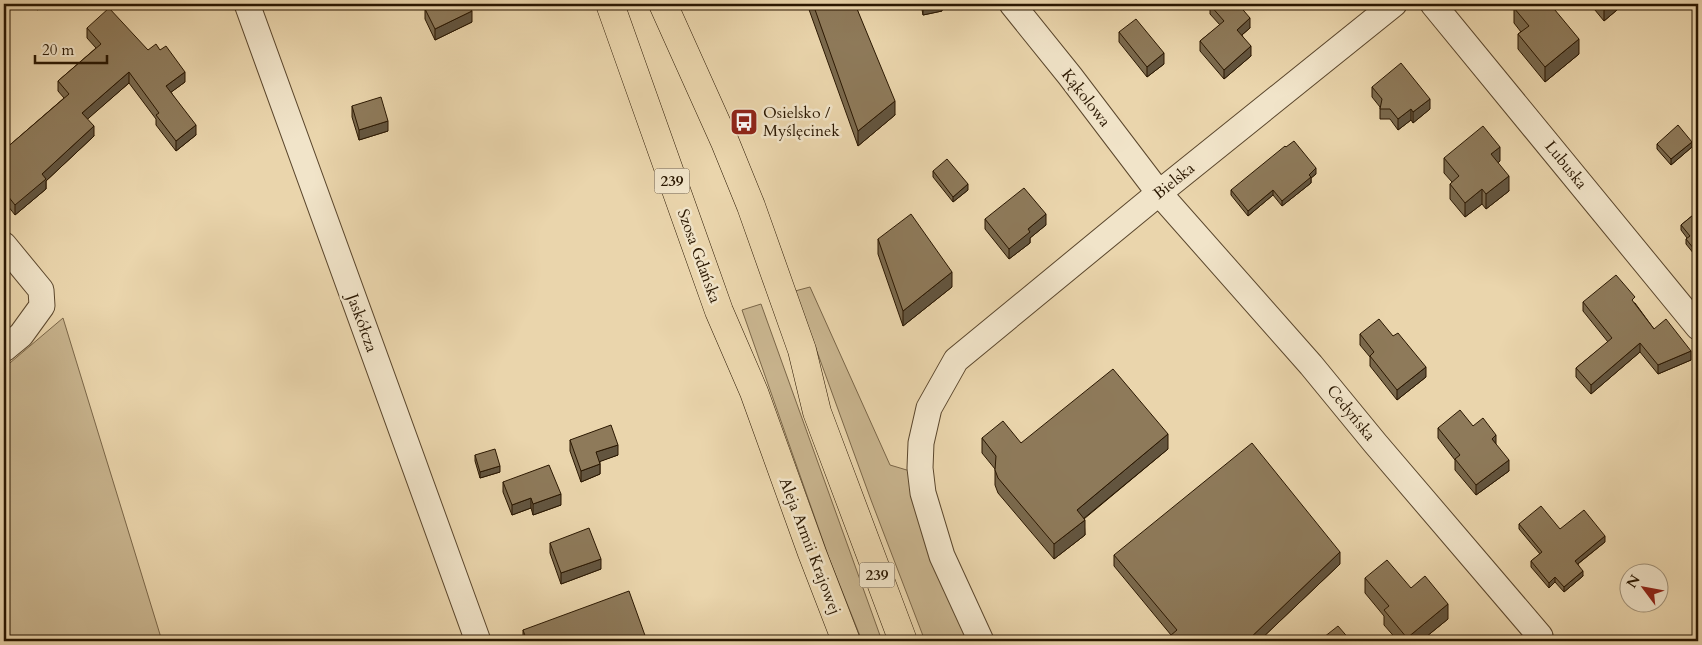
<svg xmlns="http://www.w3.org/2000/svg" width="1702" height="645" font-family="Cardo,serif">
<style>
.green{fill:#c9b58f;stroke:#7a6648}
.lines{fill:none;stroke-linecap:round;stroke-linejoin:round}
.street-casing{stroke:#5a462c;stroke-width:27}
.primary-casing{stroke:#2a1701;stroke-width:29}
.street{stroke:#f1e4c9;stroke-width:25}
.primary{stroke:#ead5ac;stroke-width:28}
.wall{fill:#7a694d;stroke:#2a1701}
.shaded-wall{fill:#63553f;stroke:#2a1701}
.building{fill:#8e7a5a;stroke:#2a1701}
.labels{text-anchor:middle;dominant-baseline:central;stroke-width:5;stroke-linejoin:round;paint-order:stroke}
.shield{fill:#f1e4c9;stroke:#66543d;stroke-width:1}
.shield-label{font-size:15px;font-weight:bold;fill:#2a1701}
.street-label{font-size:16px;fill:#2a1701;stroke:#f1e4c9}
.poi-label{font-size:16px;fill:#2a1701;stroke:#f1e4c9;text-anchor:start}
</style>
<rect width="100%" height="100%" fill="#ead5ac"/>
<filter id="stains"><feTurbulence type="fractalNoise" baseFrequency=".004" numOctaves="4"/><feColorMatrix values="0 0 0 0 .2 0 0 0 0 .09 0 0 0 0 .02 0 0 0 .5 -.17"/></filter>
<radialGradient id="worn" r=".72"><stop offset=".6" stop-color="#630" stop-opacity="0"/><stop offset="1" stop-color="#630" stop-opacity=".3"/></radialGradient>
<path class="green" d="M810 287 890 465 910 471 968 641H925L871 500 795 291Z
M761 304 882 641H862L829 558 742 310Z
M63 318 162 641H4V368Z"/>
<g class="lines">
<defs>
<path id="street" d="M247 4 478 641
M1012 4 1070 76 1159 193 1311 365 1375 443 1540 636
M1433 4 1698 327
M4 245 41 290 42 306 21 335 4 349
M981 641 942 556 923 493 920 468 921 443 929 408 956 360 1159 193 1394 4"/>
<path id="primary" d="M610 4 719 311 754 392 812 553 846 641
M663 4 725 142 751 206 802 350 817 412 903 641"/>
</defs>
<use href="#street" class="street-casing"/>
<use href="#primary" class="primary-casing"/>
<use href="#street" class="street"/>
<use href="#primary" class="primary"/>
</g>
<path class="wall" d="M32 4H45L37 10Z
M807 4H855L895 115 858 146Z
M921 4H942V11L923 15Z
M1206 4H1238L1250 28 1242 35 1251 56 1224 79 1200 51V41L1220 25 1210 14V9Z
M1590 4H1624L1604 21Z
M1514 8 1579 54 1545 82 1518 49V34L1521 32 1514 23Z
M425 9 472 22 435 40 425 19Z
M87 28 148 50 185 82 171 92 196 135 176 151 156 125V119L129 83 87 119 94 136 46 181V189L15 215 4 201V150L64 98 58 91V81L96 48 87 38Z
M1119 32 1164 64 1147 77 1119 42Z
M1372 87 1430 109 1413 123 1411 120 1398 130 1390 119H1380V107L1372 97Z
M352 106 388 131 359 140 352 117Z
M1657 144 1692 147 1671 165 1657 149Z
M1444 158 1500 161 1498 163 1509 191 1486 209 1482 204 1465 217 1450 199V184L1452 182 1444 173Z
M933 171 968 190 953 202 933 177Z
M1316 174 1311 178V183L1282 206 1273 195 1248 216 1231 195V190Z
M1698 211V259L1686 244V239L1687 238 1681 230V225Z
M985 219 1046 225 1030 238V243L1009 259 985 229Z
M878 239 952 287 903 326 878 254Z
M1583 302 1635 303 1654 329 1691 360 1658 374 1640 352 1591 394 1576 377V368L1608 342 1583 311Z
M1360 334 1426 377 1397 400 1370 366V357L1360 345Z
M1473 426 1496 445 1509 471 1476 495 1455 470V460L1438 438V428Z
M982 438 1021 443 1168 449 1084 519 1085 535 1054 559 998 493 995 485V469L982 453Z
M570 440 618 455 600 461V474L581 482 570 451Z
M475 455 500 472 480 478 475 461Z
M503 482 561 505 533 515 531 508 512 515 503 492Z
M1519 524 1560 529 1605 542 1578 564 1583 576 1564 592 1555 582 1549 588 1531 567V561L1540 554 1519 529Z
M550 543 601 569 561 584 550 553Z
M1114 555 1340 564 1259 641H1164L1171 635 1114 566Z
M1365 578 1411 588 1448 619 1421 641H1398L1384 625V616L1365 593Z
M523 630 647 641H523Z"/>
<path class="shaded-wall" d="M37 4H45L37 10Z
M923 4H942V11L923 15Z
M1612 4H1624L1604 21V10Z
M472 11V22L435 40V29Z
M1250 18V28L1237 39V30Z
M1579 39V54L1545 82V67Z
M1251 46V56L1224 79V70Z
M1164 53V64L1147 77V67Z
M129 72V83L82 124V113Z
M185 72V82L166 96V86Z
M1430 99V109L1413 123V112Z
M895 101V115L858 146V131Z
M1411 109V120L1398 130V119Z
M388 121V131L359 140V130Z
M196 125V135L176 151V141Z
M94 126V136L46 181V189L15 215V205L42 174Z
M1692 142V147L1671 165V159Z
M1500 147V161L1491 168V154Z
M1316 168V174L1311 178V183L1282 206V201L1309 175Z
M1509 176V191L1486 209V194Z
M968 184V190L953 202V197Z
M1482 189V204L1465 217V203Z
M1273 190V195L1248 216V211Z
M1046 214V225L1030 238V243L1009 259V249L1028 229Z
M952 272V287L903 326V311Z
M1640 343V352L1591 394V385Z
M1691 351V360L1658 374V365Z
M1426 367V377L1397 400V390Z
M1168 434V449L1077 524V510Z
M1496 435V445L1492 439Z
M618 445V455L596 463V452Z
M1509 460V471L1476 495V485Z
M600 464V474L581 482V471Z
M500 466V472L480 478V472Z
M561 494V505L533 515V504Z
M531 498V508L512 515V505Z
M1085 520V535L1054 559V544Z
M1605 536V542L1575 566V561Z
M1340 552V564L1259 641H1247Z
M601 559V569L561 584V573Z
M1583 571V576L1564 592V587Z
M1555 577V582L1549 588V583Z
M1448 604V619L1421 641H1407V638Z"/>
<path class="building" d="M435 4H469L472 11 435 29 425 9Z
M813 4H855L895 101 858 131Z
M1212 4H1238L1250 18 1237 30 1251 46 1224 70 1200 41 1224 21 1210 5Z
M1518 4H1550L1579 39 1545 67 1518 34 1529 26 1514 8Z
M1599 4H1612L1604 10Z
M109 8 148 50 156 44 160 50 166 46 185 72 166 86 196 125 176 141 156 115 159 113 129 72 82 113 94 126 42 174 46 179 15 205 4 191V150L69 94 58 81 101 44 87 28Z
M1136 19 1164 53 1147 67 1119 32Z
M1401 63 1430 99 1413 112 1411 109 1398 119 1390 109H1380L1382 99 1372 87Z
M381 97 388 121 359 130 352 106Z
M1678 125 1692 142 1671 159 1657 144Z
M1483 126 1500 147 1491 154 1509 176 1486 194 1482 189 1465 203 1450 184 1459 176 1444 158Z
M1294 141 1316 168 1309 175 1311 177 1282 201 1273 190 1248 211 1231 190 1285 146 1286 147Z
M947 159 968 184 953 197 933 171Z
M1024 188 1046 214 1028 229 1030 232 1009 249 985 219Z
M1698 211V254L1686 239 1690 236 1681 225Z
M911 214 952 272 903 311 878 239Z
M1616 275 1635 297 1632 300 1654 329 1666 319 1691 351 1658 365 1640 343 1591 385 1576 368 1612 338 1583 302Z
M1379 319 1393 336 1398 333 1426 367 1397 390 1370 356 1374 352 1360 334Z
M1113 369 1168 434 1077 510 1085 520 1054 544 998 478 995 470 996 456 982 438 1003 421 1021 443Z
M1460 410 1473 426 1483 418 1496 435 1492 439 1509 460 1476 485 1455 459 1460 455 1438 428Z
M611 425 618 445 596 452 600 464 581 471 570 440Z
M1252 443 1340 552 1247 641H1164L1177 630 1114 555Z
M495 449 500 466 480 472 475 455Z
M549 465 561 494 533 504 531 498 512 505 503 482Z
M1541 506 1560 529 1584 510 1605 536 1575 561 1583 571 1564 587 1555 577 1549 583 1531 561 1542 552 1519 524Z
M589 528 601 559 561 573 550 543Z
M1387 560 1411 588 1425 576 1448 604 1407 638 1384 610 1389 606 1365 578Z
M629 591 647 641H527L523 630Z
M1338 626 1351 641H1319Z"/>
<defs>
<symbol id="bus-square" viewBox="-11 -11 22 22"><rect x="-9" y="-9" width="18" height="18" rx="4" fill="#8f2418" stroke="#f1e4c9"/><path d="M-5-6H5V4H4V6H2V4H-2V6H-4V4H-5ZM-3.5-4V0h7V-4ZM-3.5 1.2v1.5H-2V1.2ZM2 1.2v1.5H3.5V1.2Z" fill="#fff"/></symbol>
</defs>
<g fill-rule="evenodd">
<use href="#bus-square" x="728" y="106" width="32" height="32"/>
</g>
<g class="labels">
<g class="shield">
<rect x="654.5" y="168.5" width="35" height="25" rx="4"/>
<rect x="859.5" y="562.5" width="35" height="25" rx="4"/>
</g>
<g class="shield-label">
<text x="672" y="181">239</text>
<text x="877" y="575">239</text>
</g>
<g class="street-label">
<text transform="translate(1086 98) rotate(52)">Kąkolowa</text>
<text transform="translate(1566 165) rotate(51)">Lubuska</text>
<text transform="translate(1174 181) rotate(-39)">Bielska</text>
<text transform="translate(699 256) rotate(70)">Szosa Gdańska</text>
<text transform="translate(362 323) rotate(70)">Jaskółcza</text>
<text transform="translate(1351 413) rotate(51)">Cedyńska</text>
<text transform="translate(810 546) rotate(69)">Aleja Armii Krajowej</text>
</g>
<g class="poi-label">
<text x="763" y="113">Osielsko /<tspan x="763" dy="18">Myślęcinek</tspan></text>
</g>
</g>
<rect width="1702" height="645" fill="none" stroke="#ead5ac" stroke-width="20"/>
<rect x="5" y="5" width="1692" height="635" fill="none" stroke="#2a1701" stroke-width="2.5"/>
<rect x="10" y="10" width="1682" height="625" fill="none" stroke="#2a1701"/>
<g transform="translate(1644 588) rotate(302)"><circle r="24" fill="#f1e4c9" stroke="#a19279"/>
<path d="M0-4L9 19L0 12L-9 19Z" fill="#8f2418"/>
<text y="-8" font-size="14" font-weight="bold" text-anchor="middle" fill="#2a1701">N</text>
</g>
<path d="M35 55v8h72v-8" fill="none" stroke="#2a1701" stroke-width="2.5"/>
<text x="42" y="55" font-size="15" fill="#2a1701" stroke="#f1e4c9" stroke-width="4" paint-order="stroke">20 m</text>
<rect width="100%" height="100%" filter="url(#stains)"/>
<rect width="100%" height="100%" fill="url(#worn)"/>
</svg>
